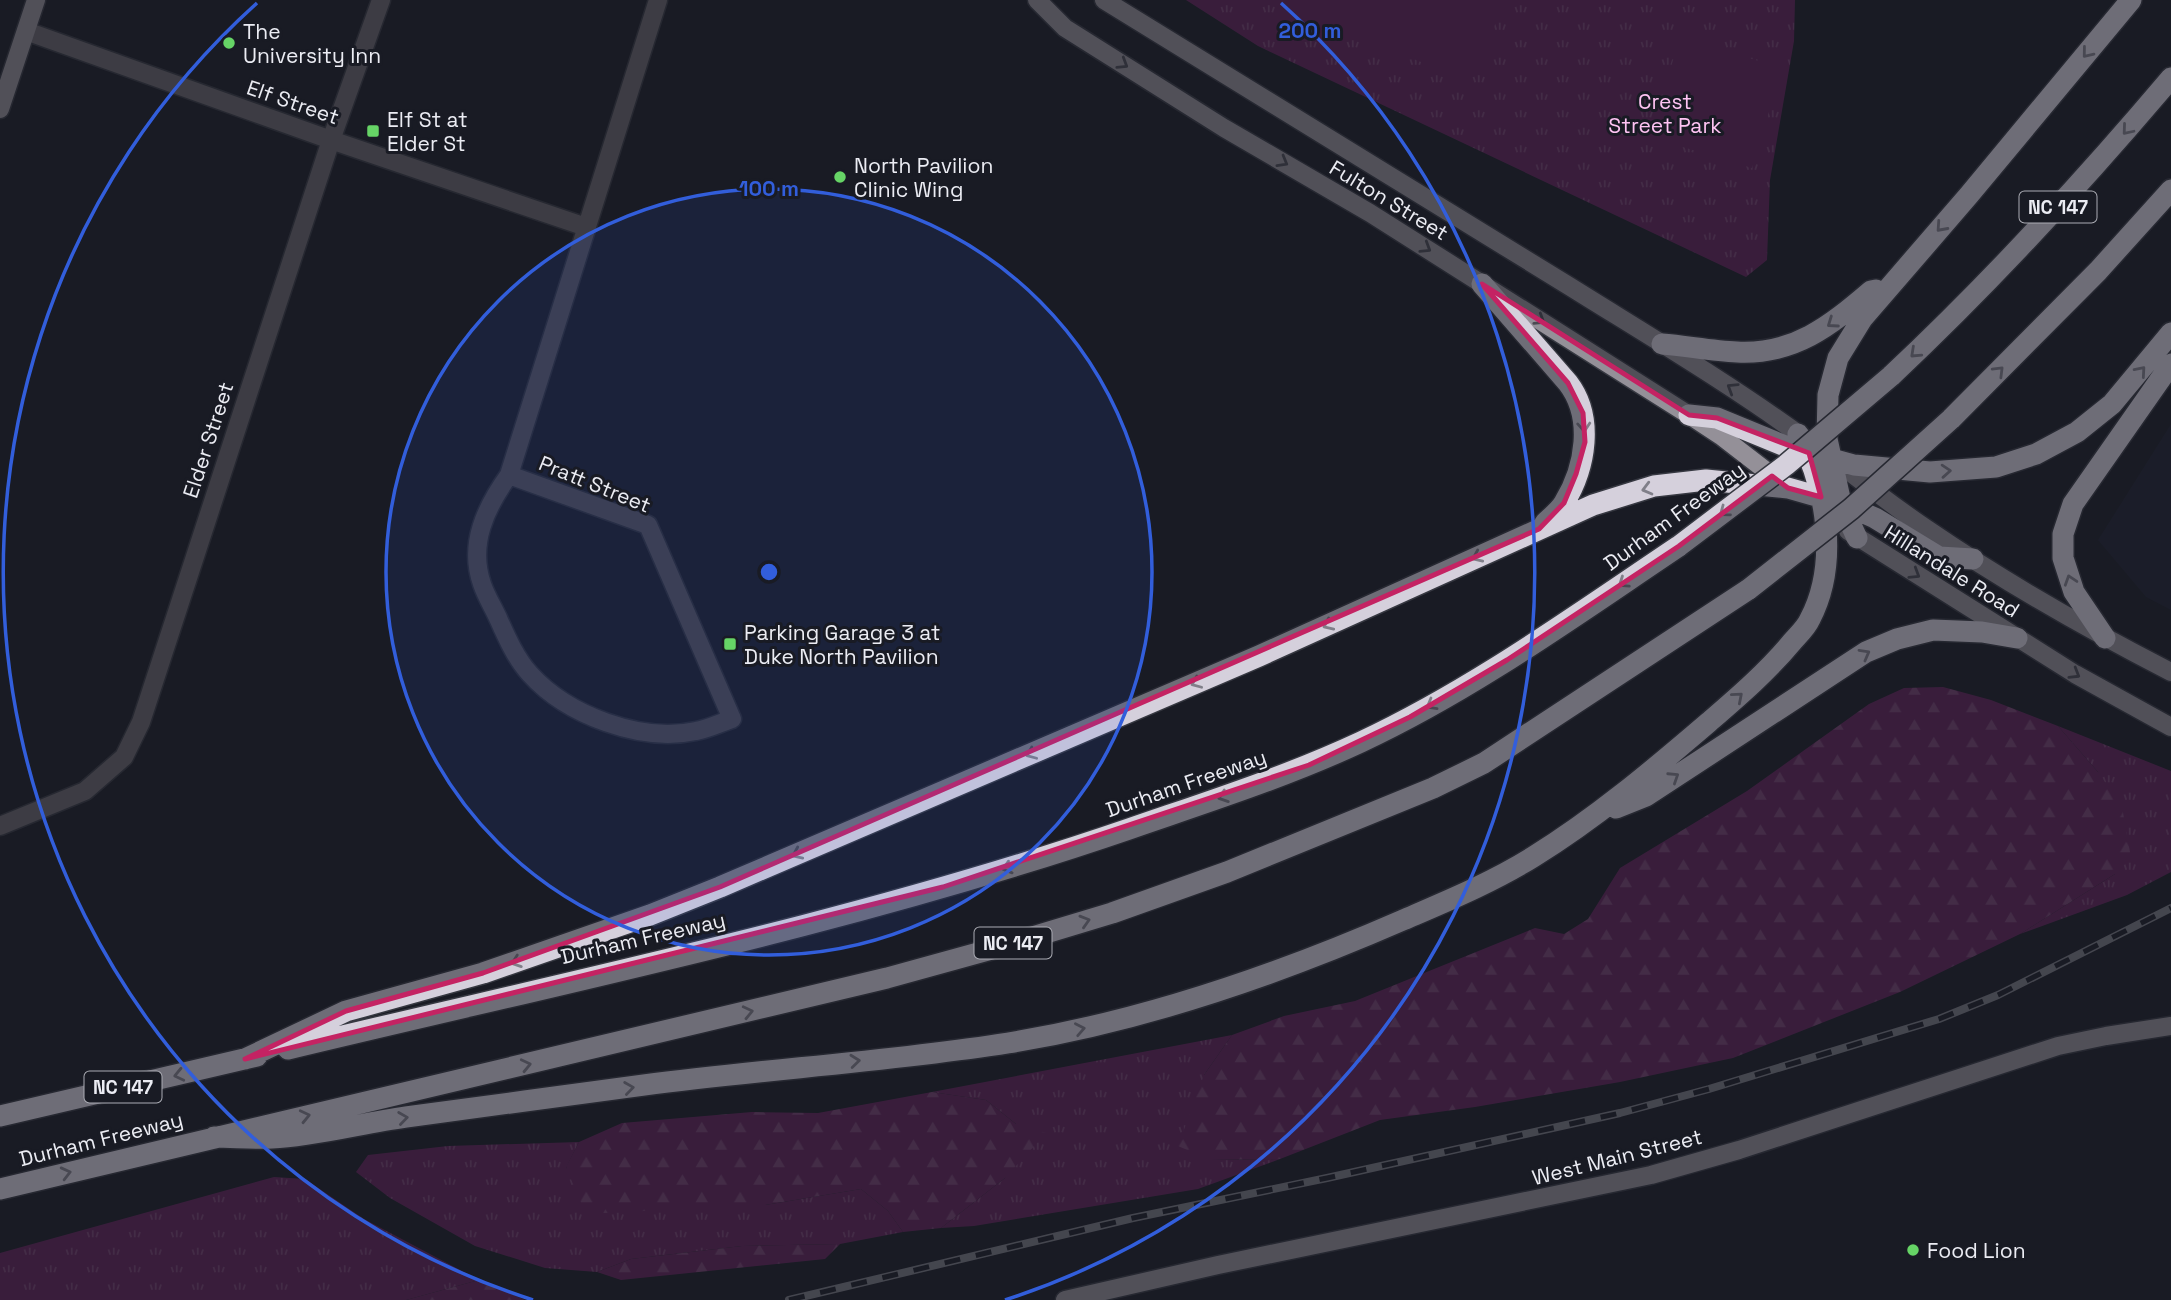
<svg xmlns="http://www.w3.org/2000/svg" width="2171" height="1300" font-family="'Space Grotesk',sans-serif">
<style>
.built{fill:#1e202f}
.grass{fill:url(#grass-tufts)}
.forest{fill:url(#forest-firs)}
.garden{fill:#602158}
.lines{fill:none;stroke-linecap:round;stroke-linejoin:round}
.street-casing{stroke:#363841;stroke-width:21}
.secondary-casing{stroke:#363841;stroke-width:21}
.highway-casing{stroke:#363841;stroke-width:24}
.street{stroke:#68656a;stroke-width:18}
.secondary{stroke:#949098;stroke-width:18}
.highway{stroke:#d5d0dc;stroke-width:21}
.rail-casing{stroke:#797a82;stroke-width:8}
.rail{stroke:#191b24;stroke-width:5;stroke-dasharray:16;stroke-linecap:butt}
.highway-bridge-casing{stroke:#363841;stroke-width:24;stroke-linecap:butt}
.highway-bridge{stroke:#d5d0dc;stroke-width:21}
.oneway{stroke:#807f89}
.oneway2{stroke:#4a4a52}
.marked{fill:none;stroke:#c42363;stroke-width:5;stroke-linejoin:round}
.ring{fill:none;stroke:#325edb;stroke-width:3.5}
.poi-dot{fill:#66d466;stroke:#191b24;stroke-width:2.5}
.labels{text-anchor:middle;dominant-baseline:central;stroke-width:6;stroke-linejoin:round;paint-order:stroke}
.shield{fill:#191b24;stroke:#acadb5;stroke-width:2}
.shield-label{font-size:19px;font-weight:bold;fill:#ebecf3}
.poi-label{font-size:21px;fill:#ebecf3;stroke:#191b24;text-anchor:start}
.park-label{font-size:21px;fill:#fec3f3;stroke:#191b24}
.street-label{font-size:21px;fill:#ebecf3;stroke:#191b24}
.centre{fill:#325edb;stroke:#191b24;stroke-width:3.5}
.ring-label{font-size:21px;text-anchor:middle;font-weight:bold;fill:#325edb;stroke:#191b24;stroke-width:6;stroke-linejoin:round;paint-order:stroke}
</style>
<defs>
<pattern id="grass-tufts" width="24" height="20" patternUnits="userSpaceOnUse" patternTransform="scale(1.75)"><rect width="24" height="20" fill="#602158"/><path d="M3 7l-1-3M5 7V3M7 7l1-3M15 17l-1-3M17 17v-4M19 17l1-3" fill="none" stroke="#774170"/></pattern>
<pattern id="forest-firs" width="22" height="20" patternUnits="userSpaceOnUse" patternTransform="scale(1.75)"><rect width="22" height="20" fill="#602158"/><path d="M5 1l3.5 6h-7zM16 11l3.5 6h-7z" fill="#774170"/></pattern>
</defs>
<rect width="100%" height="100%" fill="#191b24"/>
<path class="built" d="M2171 424V610L2146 597 2098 540Z"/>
<path class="grass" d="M1186 0H1795L1794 41 1770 180 1767 260 1746 277 1258 46Z
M2058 726 2171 771V872L2127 895 2020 934 2115 874 2098 772Z
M1232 1035 1204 1075 1211 1160 1280 1159 1198 1189 974 1226 941 1228 1005 1178 1016 1124 986 1100 932 1092Z
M579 1142 566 1168 765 1205 861 1189 888 1211 903 1232 840 1244 742 1246 631 1259 597 1272 545 1268 475 1246 390 1198 356 1172 368 1155 448 1146Z
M274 1177 305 1179 364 1219 479 1280 406 1300H0V1253Z"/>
<path class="forest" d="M1943 687 1991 700 2058 726 2098 772 2122 807 2131 858 2115 874 2020 934 1900 992 1733 1058 1620 1082 1475 1107 1380 1120 1280 1159 1211 1160 1178 1146 1204 1075 1232 1035 1284 1016 1355 1001 1535 928 1564 934 1588 919 1620 868 1747 791 1869 704 1904 688Z
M932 1092 986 1100 1016 1124 1046 1133 1005 1178 941 1228 903 1232 888 1211 861 1189 765 1205 604 1213 582 1205 566 1167 579 1142 622 1123 752 1112 818 1113Z
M840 1244 825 1259 621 1280 597 1272 631 1259 742 1246Z
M479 1280 525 1300H406Z"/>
<path class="garden" d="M1266 0H1501L1486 60 1464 73 1431 66Z
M1680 37 1782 68 1752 168 1650 137Z"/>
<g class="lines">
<defs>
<path id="street" d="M26 31 331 140 586 227
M509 475 648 525 732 719C720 723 708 729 696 731 641 743 567 715 530 674 516 659 506 636 498 618 493 607 486 596 482 584 468 544 486 507 509 475L658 0
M0 826 85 791 124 757 141 722 331 140 381 0"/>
<path id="secondary" d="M1037 0 1065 28 1224 128 1370 213 1689 415 1721 436 1783 484
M1104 0C1258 96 1414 189 1569 286 1649 336 1732 385 1808 441
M0 109 36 0
M1837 462C1866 485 1896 508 1927 529 2003 581 2089 630 2171 672
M1848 531 2075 674 2171 727
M1065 1300 1218 1265 1651 1175 1739 1150 2058 1046 2106 1036 2171 1026"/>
<path id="highway" d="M1482 284 1568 383C1594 417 1586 467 1564 503 1560 510 1551 517 1545 523
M1662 344C1687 346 1712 351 1737 352 1794 355 1830 326 1871 291L1876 290
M1891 376C1991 282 2083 182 2171 78
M1689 415 1717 418 1785 446 1854 465 1930 472 1996 467 2036 454 2077 432 2112 404 2171 333
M1951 419 2098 271 2171 190
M1857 538 1841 503 1827 439 1828 395 1838 358 1862 319 1969 195 2131 0
M2105 638 2074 592 2063 558V534L2073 504 2171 364
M1616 808 1646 796 1866 652 1897 639 1933 630 1982 632 2017 638
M288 1049C570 981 855 923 1129 829 1207 802 1286 777 1361 742 1474 689 1576 615 1679 546
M245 1059 346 1011 483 973 650 915 720 887 1259 656 1593 505 1654 486 1706 480 1788 488 1841 503 1875 518 1939 557 1973 559
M0 1116 257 1056
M214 1137C233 1137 253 1139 272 1138 316 1136 362 1123 406 1117 485 1106 565 1096 644 1085 765 1069 888 1062 1008 1043 1145 1021 1277 975 1403 920 1447 901 1493 882 1533 857 1596 818 1653 770 1709 722 1739 696 1767 672 1792 642 1798 635 1806 628 1810 619 1839 564 1827 487 1798 434
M0 1189 887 978 1003 946 1112 913 1227 872 1433 788 1484 763 1749 589"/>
</defs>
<use href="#street" class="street-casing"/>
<use href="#secondary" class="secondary-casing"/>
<use href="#highway" class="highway-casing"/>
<use href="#street" class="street"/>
<use href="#secondary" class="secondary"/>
<use href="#highway" class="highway"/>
<defs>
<path id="rail" d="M789 1300 1133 1218 1327 1178 1620 1113 1709 1089 1939 1019 1998 995 2171 908"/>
</defs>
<use href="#rail" class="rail-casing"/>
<use href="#rail" class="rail"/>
<defs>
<path id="highway-bridge" d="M1679 546 1786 465 1891 376
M1749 589 1851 509 1951 419"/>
</defs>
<use href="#highway-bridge" class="highway-bridge-casing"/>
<use href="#highway-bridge" class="highway-bridge"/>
</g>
<defs><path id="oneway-chevron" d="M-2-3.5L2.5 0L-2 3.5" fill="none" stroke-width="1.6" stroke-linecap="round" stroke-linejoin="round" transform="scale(1.75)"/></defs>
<g class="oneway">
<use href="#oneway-chevron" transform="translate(2087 53) rotate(129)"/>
<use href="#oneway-chevron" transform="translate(2127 130) rotate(130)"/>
<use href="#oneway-chevron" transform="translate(1941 227) rotate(132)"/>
<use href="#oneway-chevron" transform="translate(1832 323) rotate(145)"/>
<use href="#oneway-chevron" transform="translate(1915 353) rotate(137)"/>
<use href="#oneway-chevron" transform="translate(1999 371) rotate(-45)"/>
<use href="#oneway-chevron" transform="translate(2141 371) rotate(-49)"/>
<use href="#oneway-chevron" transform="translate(1584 427) rotate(86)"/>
<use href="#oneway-chevron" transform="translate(1946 471) rotate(-4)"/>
<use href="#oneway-chevron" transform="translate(1647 489) rotate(165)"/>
<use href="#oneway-chevron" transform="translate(1724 512) rotate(143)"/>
<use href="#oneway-chevron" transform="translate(1477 557) rotate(156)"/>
<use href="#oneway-chevron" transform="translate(2070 580) rotate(-108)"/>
<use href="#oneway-chevron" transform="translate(1623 583) rotate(146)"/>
<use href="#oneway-chevron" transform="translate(1328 625) rotate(156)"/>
<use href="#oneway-chevron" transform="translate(1865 654) rotate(-29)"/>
<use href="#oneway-chevron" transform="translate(1196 683) rotate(157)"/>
<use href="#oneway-chevron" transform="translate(1738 697) rotate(-41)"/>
<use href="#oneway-chevron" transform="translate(1431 705) rotate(150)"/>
<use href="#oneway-chevron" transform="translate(1031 754) rotate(157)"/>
<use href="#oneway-chevron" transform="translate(1674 777) rotate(-33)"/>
<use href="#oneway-chevron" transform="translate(1223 797) rotate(161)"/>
<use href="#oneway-chevron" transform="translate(797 854) rotate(156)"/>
<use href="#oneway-chevron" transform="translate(1007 868) rotate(163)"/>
<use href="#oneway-chevron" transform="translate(1085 921) rotate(-17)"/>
<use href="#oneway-chevron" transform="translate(516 962) rotate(161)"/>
<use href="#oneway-chevron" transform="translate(748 1012) rotate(-13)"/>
<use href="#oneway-chevron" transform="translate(1080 1029) rotate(-11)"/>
<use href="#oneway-chevron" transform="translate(855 1061) rotate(-6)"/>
<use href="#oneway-chevron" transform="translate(526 1065) rotate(-13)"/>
<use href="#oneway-chevron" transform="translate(179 1075) rotate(167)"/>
<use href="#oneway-chevron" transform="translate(629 1088) rotate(-8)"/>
<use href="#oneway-chevron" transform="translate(305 1116) rotate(-13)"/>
<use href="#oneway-chevron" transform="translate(403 1118) rotate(-8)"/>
<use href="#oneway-chevron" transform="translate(66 1173) rotate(-14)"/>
</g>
<g class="oneway2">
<use href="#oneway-chevron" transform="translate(1123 64) rotate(32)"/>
<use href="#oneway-chevron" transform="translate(1283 162) rotate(30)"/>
<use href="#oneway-chevron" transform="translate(1426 248) rotate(32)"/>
<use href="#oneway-chevron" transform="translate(1540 320) rotate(32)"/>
<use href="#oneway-chevron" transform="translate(1732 388) rotate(-148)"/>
<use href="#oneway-chevron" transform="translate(1915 574) rotate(32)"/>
<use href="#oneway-chevron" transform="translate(2075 674) rotate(31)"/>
</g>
<path d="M0 0H2171V1300H0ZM1482 284 1689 415 1717 418 1809 453 1821 497 1788 488 1772 476 1679 546 1507 660 1410 717 1309 765 943 887 245 1059 346 1011 483 973 720 887 1539 529 1564 503 1576 474 1585 442 1583 413 1568 383Z" fill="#191b24" fill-opacity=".55" fill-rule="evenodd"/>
<path class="marked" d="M1482 284 1689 415 1717 418 1809 453 1821 497 1788 488 1772 476 1679 546 1507 660 1410 717 1309 765 943 887 245 1059 346 1011 483 973 720 887 1539 529 1564 503 1576 474 1585 442 1583 413 1568 383Z"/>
<circle cx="769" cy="572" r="383" fill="#325edb" fill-opacity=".12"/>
<g class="ring">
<circle cx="769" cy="572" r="383"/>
<path d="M533 1300A765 765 0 0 1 257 3M1281 3A765 765 0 0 1 1005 1300"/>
</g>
<g class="poi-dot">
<circle cx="229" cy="43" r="7"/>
<rect x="366" y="124" width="14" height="14" rx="3.5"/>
<circle cx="840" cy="177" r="7"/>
<rect x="723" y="637" width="14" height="14" rx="3.5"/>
<circle cx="1913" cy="1250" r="7"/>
</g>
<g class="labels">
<g class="shield">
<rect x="2019.5" y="191.5" width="77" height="31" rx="5"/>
<rect x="974.5" y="927.5" width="77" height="31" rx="5"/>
<rect x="84.5" y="1071.5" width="77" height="31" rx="5"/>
</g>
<g class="shield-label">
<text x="2058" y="207">NC 147</text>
<text x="1013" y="943">NC 147</text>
<text x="123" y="1087">NC 147</text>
</g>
<g class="poi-label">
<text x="243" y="31">The<tspan x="243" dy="24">University Inn</tspan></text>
<text x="387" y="119">Elf St at<tspan x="387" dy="24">Elder St</tspan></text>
<text x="854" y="165">North Pavilion<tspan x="854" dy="24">Clinic Wing</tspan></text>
<text x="744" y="632">Parking Garage 3 at<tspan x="744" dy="24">Duke North Pavilion</tspan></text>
<text x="1927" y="1250">Food Lion</text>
</g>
<g class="park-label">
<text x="1665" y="101">Crest<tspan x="1665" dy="24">Street Park</tspan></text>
</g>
<g class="street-label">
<text transform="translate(293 102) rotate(19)">Elf Street</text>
<text transform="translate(1389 200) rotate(31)">Fulton Street</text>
<text transform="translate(208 440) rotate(-72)">Elder Street</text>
<text transform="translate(595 484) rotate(22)">Pratt Street</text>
<text transform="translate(1674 516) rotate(-36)">Durham Freeway</text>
<text transform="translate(1952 571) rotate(32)">Hillandale Road</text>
<text transform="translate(1186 783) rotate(-19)">Durham Freeway</text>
<text transform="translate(643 938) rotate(-13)">Durham Freeway</text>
<text transform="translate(101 1139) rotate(-14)">Durham Freeway</text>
<text transform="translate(1617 1157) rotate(-14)">West Main Street</text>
</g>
</g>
<circle cx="769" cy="572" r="10" class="centre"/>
<g class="ring-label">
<text x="1310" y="38">200 m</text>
<text x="769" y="196">100 m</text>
</g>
</svg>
